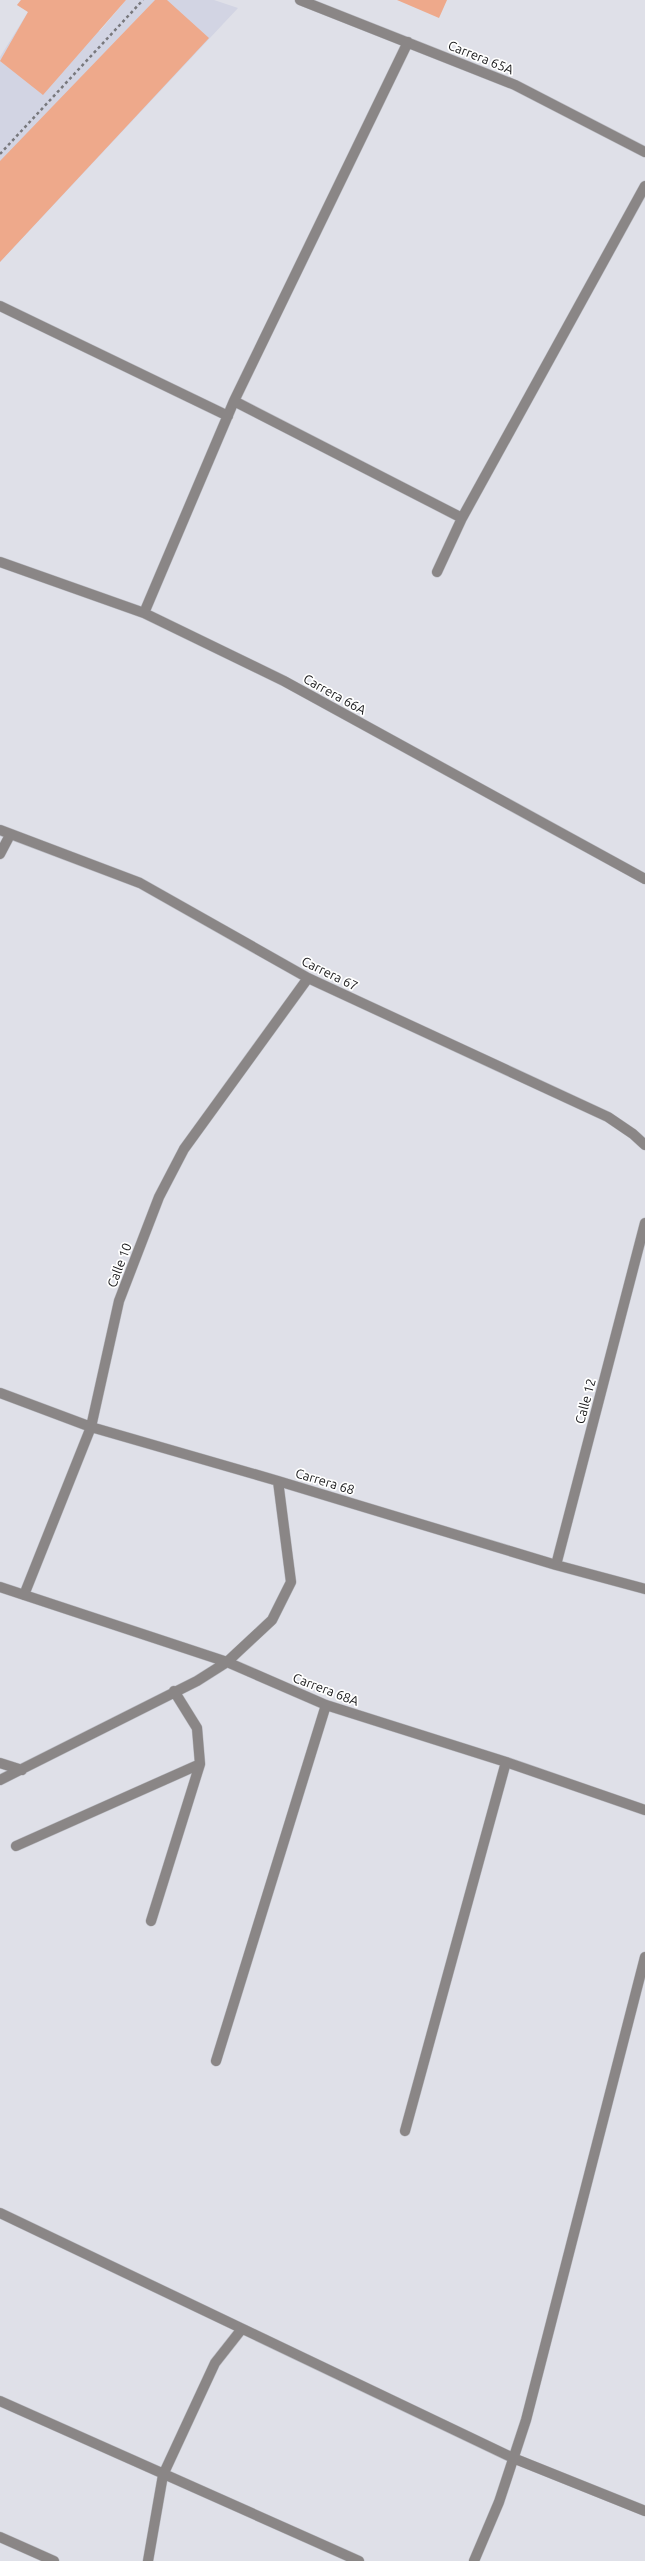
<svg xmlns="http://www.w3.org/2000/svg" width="645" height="2561" font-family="Ubuntu,sans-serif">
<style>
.built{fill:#d2d4e3}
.building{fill:#eea98b}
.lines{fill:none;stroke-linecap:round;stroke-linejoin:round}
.minor-casing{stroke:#bbbcc3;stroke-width:11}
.path{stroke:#78787d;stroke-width:2.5;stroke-dasharray:3 3;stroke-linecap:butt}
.minor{stroke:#8a8686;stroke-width:10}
.labels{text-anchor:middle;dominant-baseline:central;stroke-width:3.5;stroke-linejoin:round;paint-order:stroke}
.street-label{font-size:13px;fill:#18181a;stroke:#fff}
</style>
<rect width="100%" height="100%" fill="#dfe0e8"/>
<path class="built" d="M21 0H60L100 31 126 0H214L238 8 0 262V57L28 12 17 5Z"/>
<path class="building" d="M21 0H126L43 95 0 61 28 12 17 5Z
M155 0H167L209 38 0 262V161Z
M397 0H447L439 18Z"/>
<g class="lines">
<defs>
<path id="minor" d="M300 0 515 85 645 152
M0 306 228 416
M234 401 462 518
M0 562 144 613 284 681 645 879
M437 572 462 518 645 186
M144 613 234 401 408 42
M0 830 140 883 308 978 608 1117 633 1134 645 1145
M0 854 10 835
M0 1393 91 1427 278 1481 556 1565 645 1589
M556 1565 645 1223
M0 1587 227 1662 326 1705 506 1762 645 1810
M24 1595 91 1427 119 1301 159 1197 184 1149 308 978
M0 1763 22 1770
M0 1780 197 1681 227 1662 272 1620 291 1582 278 1481
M16 1846 200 1764
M151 1921 200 1764 197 1728 174 1691
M216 2061 326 1705
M405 2131 506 1762
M0 2213 513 2458 645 2511
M0 2401 359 2561
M0 2537 54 2561
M148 2561 163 2475 215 2363 241 2330
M474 2561 499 2502 526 2420 645 1957"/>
</defs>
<use href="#minor" class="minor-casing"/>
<path class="path" d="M0 154 143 0"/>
<use href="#minor" class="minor"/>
</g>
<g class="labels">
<g class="street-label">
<text transform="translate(481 57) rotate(22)">Carrera 65A</text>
<text transform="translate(335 694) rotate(29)">Carrera 66A</text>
<text transform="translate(330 973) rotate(26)">Carrera 67</text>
<text transform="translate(119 1265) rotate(-69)">Calle 10</text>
<text transform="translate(585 1401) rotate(-75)">Calle 12</text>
<text transform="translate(325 1481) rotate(17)">Carrera 68</text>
<text transform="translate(326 1689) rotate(21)">Carrera 68A</text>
</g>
</g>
</svg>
